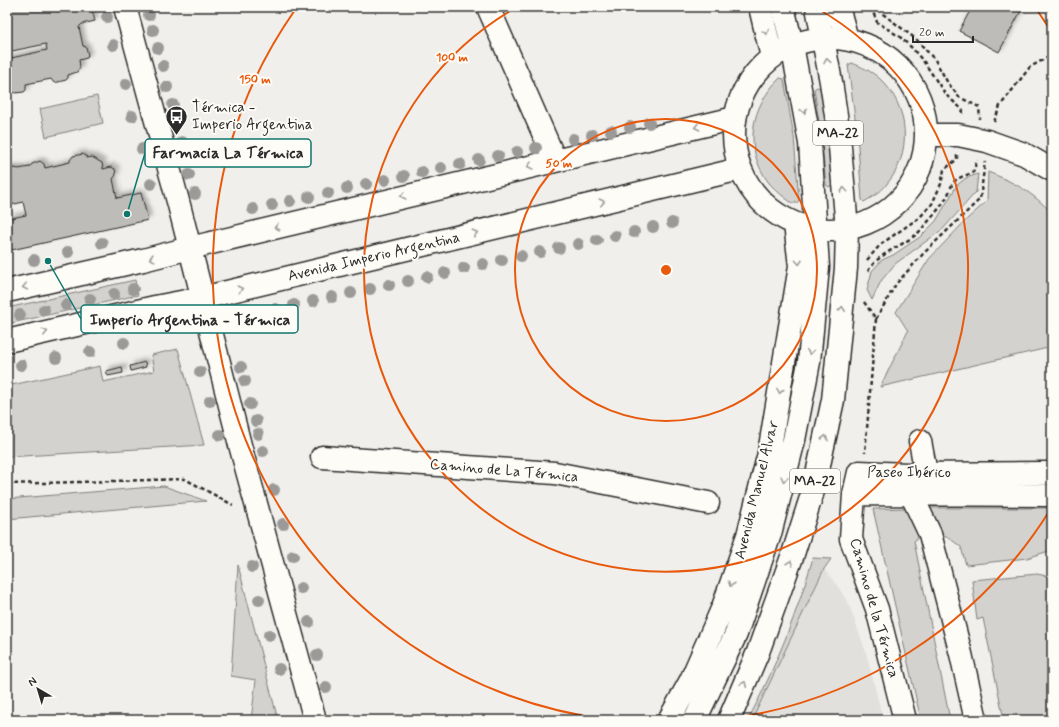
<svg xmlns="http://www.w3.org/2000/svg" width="1059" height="727" font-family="Mynerve,sans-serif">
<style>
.built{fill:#e1e0dc}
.green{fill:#d3d2cf;stroke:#7f7e7d}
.building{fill:#bdbcb8;stroke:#2b2b2b;filter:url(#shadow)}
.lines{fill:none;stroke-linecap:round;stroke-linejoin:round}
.minor-casing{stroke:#2b2b2b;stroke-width:25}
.major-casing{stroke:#2b2b2b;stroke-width:25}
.path{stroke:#2b2b2b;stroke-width:2.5;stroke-dasharray:4 3;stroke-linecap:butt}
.minor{stroke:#fdfcf7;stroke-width:22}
.major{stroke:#fdfcf7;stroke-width:22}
.tree{fill:#9b9a98}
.oneway{stroke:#9e9e9b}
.ring{fill:none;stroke:#e8590c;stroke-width:2}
.labels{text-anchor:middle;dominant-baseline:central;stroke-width:4;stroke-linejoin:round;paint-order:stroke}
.shield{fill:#fdfcf7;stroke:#6a6a68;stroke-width:1}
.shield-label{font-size:14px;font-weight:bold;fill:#2b2b2b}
.poi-label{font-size:15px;fill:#2b2b2b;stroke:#fdfcf7;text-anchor:start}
.street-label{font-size:15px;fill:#2b2b2b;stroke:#fdfcf7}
.centre{fill:#e8590c;stroke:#fdfcf7;stroke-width:2}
.ring-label{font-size:12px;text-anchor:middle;font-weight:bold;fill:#e8590c;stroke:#fdfcf7;stroke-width:4;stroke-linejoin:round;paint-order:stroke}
.leader{fill:none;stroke:#0f766e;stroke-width:1.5}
.callout-dot{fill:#0f766e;stroke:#fdfcf7;stroke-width:1.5}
.callout{fill:#fdfcf7;stroke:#0f766e;stroke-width:1.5}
.callout-label{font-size:16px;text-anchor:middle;font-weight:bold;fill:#2b2b2b}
</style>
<defs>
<filter id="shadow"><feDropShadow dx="3.5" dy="-3.5" stdDeviation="2" flood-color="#0004"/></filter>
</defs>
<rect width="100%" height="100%" fill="#f0efeb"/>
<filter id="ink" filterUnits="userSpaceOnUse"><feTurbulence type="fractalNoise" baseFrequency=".025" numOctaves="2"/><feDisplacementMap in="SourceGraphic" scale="8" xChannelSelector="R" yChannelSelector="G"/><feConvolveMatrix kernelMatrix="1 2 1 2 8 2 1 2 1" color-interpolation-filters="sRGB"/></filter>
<g filter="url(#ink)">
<path class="built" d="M824 569 839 588 849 605 866 652 883 720H752Z"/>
<path class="green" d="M852 63C862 67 871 71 879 78 910 105 913 155 886 185 880 193 872 197 864 202L862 200 857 133 848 65Z
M780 78 784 79 794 137 799 200 797 203H792C784 197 776 191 769 183 743 148 750 107 780 78Z
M817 87 821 88 829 132 832 185 829 187 826 185 821 135 814 89Z
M97 96 103 123 46 137 40 109Z
M988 172C1014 182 1032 192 1052 213V347L880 387 908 331 896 312 929 259 967 219 987 201Z
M978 174 976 192 943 229 895 264 881 281 872 300 867 290 872 271 882 260 893 255 920 237 936 221 957 185 966 178Z
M135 280 138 295 7 324V308Z
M178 349 204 445 7 457V386L100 366 103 382 154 371 151 355Z
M164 486 206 501 7 519V499Z
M910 508 924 533 914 541 950 720H921L873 509Z
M925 508H1052V550L1027 558 966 565 961 547 948 537H937Z
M813 558 831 559 824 569 752 720H748C775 669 797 613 813 558Z
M238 565 278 720H251L256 680 231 676Z
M1037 574 1052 577V720H1004L983 618 977 620 972 580Z"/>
<path class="building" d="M7 7H91L95 21 82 24 79 27 83 46 86 47 88 55 87 58 79 60 80 67 77 72 68 75V78L66 80 54 83 51 79 26 84V90L24 92 15 93 12 91 7 93V58V59L47 50 46 44 7 52Z
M972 7H1023L999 52 959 31Z
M83 154 87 157V158L92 157 102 163 103 169 111 167 115 169 116 175 113 179 117 198 141 193 148 220 7 251V219L26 215 23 202 7 206V169L15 168 18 169 30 167 32 164 40 161 44 164 45 168 70 162V160L73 156Z
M145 362 146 367 131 371 130 366Z
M122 367 123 373 108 376 106 371Z"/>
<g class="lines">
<defs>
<path id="minor" d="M488 7 555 160
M927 135H958L987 141 1024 154 1052 170
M7 291 143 260 190 248 735 118
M7 341 155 307 202 298 740 169
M920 441 926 473
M322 457 555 473 708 503
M854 494 1052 495
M911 494 930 534 961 654 976 720
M905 720 877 609 851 539 854 494 859 472 907 474 1052 473"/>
<path id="major" d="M125 7 179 205 240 445 315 720
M760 7 772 57
M838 7 847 39
M734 134a96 96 0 1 1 192 0a96 96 0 1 1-192 0Z
M669 720 691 680 723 607 748 535 769 453 800 266 795 224
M695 720 736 634 770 534 794 440 809 362 818 267 810 143 792 45 783 7
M729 720 758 652 793 554 814 488 833 400 846 268 847 229 839 135 831 82 817 7"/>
</defs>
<use href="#minor" class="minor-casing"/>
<use href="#major" class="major-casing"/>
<path class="path" d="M871 7 877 22 900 37 911 47 924 62 946 95 963 110 962 115
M881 7 883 14 916 39 935 60 948 83 959 97 979 107 980 119
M994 122 1000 106 1030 67 1052 55
M867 260 881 244 920 217 932 204 941 184 944 170 957 159V155
M868 271C879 252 904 246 919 232 927 223 936 213 943 203 956 185 945 181 973 173L977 160
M864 302 876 319 865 453
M876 319 896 284 923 254 980 199 985 162
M7 484 185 479 233 505"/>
<use href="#minor" class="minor"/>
<use href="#major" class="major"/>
</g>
<g class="tree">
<circle cx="149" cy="15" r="6"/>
<circle cx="107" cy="17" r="6"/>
<circle cx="153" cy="30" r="6"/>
<circle cx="113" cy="45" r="6"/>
<circle cx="158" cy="48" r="6"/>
<circle cx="163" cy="66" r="6"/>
<circle cx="126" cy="84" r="6"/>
<circle cx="167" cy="87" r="6"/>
<circle cx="173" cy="105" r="6"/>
<circle cx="132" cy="116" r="6"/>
<circle cx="177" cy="119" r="6"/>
<circle cx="649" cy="123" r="6"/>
<circle cx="630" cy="127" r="6"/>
<circle cx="611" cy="131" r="6"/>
<circle cx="592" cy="135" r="6"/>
<circle cx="573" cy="139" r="6"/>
<circle cx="182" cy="142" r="6"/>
<circle cx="536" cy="148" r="6"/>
<circle cx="142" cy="149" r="6"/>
<circle cx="517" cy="152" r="6"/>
<circle cx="498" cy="156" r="6"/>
<circle cx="479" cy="160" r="6"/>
<circle cx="460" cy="164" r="6"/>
<circle cx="441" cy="168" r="6"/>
<circle cx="422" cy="172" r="6"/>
<circle cx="189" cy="175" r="6"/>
<circle cx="404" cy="176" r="6"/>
<circle cx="385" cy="180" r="6"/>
<circle cx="151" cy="184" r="6"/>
<circle cx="366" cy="184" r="6"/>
<circle cx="347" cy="188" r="6"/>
<circle cx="328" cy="193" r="6"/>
<circle cx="195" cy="194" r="6"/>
<circle cx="309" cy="197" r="6"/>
<circle cx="290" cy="201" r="6"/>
<circle cx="272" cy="205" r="6"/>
<circle cx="253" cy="209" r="6"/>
<circle cx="672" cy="223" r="6"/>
<circle cx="653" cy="227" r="6"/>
<circle cx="634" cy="232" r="6"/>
<circle cx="615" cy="236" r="6"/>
<circle cx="597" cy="240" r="6"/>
<circle cx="102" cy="243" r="6"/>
<circle cx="578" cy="244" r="6"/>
<circle cx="559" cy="248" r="6"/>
<circle cx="68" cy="252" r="6"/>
<circle cx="540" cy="252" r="6"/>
<circle cx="521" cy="256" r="6"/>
<circle cx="34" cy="260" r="6"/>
<circle cx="502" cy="260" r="6"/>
<circle cx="483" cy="264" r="6"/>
<circle cx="464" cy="268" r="6"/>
<circle cx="445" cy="273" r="6"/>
<circle cx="427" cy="277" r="6"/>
<circle cx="408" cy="281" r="6"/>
<circle cx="389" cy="285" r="6"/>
<circle cx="133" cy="289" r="6"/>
<circle cx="370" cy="289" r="6"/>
<circle cx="351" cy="293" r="6"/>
<circle cx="114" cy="294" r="6"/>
<circle cx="332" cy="297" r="6"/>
<circle cx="90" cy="299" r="6"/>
<circle cx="313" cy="301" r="6"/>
<circle cx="66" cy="305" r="6"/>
<circle cx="294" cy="305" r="6"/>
<circle cx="275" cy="309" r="6"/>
<circle cx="44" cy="310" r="6"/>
<circle cx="20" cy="315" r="6"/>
<circle cx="124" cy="343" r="6"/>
<circle cx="90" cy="352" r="6"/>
<circle cx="56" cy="358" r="6"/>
<circle cx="21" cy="365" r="6"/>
<circle cx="241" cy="367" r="6"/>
<circle cx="200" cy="372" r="6"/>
<circle cx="245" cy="381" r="6"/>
<circle cx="210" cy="401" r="6"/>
<circle cx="250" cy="404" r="6"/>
<circle cx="256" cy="421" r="6"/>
<circle cx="258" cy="434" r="6"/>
<circle cx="220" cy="435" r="6"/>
<circle cx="263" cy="451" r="6"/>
<circle cx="274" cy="490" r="6"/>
<circle cx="283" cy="524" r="6"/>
<circle cx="293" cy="556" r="6"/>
<circle cx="252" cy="567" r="6"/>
<circle cx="301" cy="588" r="6"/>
<circle cx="259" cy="600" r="6"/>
<circle cx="309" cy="622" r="6"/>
<circle cx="269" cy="635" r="6"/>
<circle cx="317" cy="655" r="6"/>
<circle cx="279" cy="669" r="6"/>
<circle cx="326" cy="687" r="6"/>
</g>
<defs><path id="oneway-chevron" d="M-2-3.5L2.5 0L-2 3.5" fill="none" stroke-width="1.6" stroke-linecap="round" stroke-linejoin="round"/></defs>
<g class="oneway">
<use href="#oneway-chevron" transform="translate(766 32) rotate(75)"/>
<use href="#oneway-chevron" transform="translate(827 61) rotate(-100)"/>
<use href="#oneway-chevron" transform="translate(804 111) rotate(80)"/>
<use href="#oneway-chevron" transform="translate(697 127) rotate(167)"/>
<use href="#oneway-chevron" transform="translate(530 166) rotate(166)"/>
<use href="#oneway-chevron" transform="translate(844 190) rotate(-95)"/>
<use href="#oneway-chevron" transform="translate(403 196) rotate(166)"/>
<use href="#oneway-chevron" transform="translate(602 202) rotate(-13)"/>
<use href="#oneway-chevron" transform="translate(277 227) rotate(166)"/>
<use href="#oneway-chevron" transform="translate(475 233) rotate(-13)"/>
<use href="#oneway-chevron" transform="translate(152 258) rotate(165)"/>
<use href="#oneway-chevron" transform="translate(799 262) rotate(86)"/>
<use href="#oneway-chevron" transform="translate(25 287) rotate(167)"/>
<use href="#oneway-chevron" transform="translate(240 289) rotate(-13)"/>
<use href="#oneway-chevron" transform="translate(842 309) rotate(-84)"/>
<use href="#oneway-chevron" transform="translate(45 332) rotate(-13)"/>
<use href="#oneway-chevron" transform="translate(810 352) rotate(96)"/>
<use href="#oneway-chevron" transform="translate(780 391) rotate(100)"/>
<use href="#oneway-chevron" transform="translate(825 438) rotate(-78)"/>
<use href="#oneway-chevron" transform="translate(784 479) rotate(104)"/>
<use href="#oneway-chevron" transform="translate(790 563) rotate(-71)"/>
<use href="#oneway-chevron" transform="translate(731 584) rotate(109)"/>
<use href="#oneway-chevron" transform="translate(744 684) rotate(-66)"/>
</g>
</g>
<g class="ring">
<circle cx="666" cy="270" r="151"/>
<path d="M815 7A302 302 0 1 1 517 7"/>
<path d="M1050 510A453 453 0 0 1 721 720M611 720A453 453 0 0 1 295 10M1037 10A453 453 0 0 1 1050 30"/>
</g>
<defs>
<symbol id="bus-pin" viewBox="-11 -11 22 30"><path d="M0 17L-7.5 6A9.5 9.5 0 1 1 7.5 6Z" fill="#2b2b2b" stroke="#fdfcf7"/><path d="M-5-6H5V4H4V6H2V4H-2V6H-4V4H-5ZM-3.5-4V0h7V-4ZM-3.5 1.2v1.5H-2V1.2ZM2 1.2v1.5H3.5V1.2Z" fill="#fff"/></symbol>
</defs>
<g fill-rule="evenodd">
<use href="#bus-pin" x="164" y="104" width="25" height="34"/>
</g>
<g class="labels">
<g class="shield">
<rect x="813" y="121" width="50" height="24" rx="3"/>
<rect x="790" y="469" width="50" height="24" rx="3"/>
</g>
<g class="shield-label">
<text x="838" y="133">MA-22</text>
<text x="815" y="481">MA-22</text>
</g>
<g class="poi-label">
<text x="192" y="108">Térmica -<tspan x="192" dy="17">Imperio Argentina</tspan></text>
</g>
<g class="street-label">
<text transform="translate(374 257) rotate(-13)">Avenida Imperio Argentina</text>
<text transform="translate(504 471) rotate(5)">Camino de La Térmica</text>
<text x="909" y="473">Paseo Ibérico</text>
<text transform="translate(757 490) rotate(-76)">Avenida Manuel Alvar</text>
<text transform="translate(874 608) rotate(74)">Camino de la Térmica</text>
</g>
</g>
<circle cx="666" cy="270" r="6" class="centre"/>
<g class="ring-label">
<text x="452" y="61">100 m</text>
<text x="255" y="83">150 m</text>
<text x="559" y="167">50 m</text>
</g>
<path class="leader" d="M127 214L145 153M48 261L81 319"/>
<g class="callout-dot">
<circle cx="127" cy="214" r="4"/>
<circle cx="48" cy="261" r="4"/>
</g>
<g class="callout">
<rect x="145" y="139" width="166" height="28" rx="4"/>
<rect x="81" y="305" width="217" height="28" rx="4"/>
</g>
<g class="callout-label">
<text x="228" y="158">Farmacia La Térmica</text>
<text x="190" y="325">Imperio Argentina - Térmica</text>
</g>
<rect width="1059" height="727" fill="none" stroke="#fdfcf7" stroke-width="24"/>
<rect x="12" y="12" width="1035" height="703" fill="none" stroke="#2b2b2b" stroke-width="1.5" filter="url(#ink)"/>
<g transform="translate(38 689) rotate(322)" stroke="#fdfcf7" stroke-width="3" paint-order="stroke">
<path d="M0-3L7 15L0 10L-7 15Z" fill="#2b2b2b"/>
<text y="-6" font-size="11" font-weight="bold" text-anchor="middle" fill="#2b2b2b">N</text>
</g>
<path d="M913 36v6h60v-6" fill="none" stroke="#2b2b2b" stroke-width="2"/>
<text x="919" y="36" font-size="12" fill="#2b2b2b" stroke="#fdfcf7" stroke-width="3" paint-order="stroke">20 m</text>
</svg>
